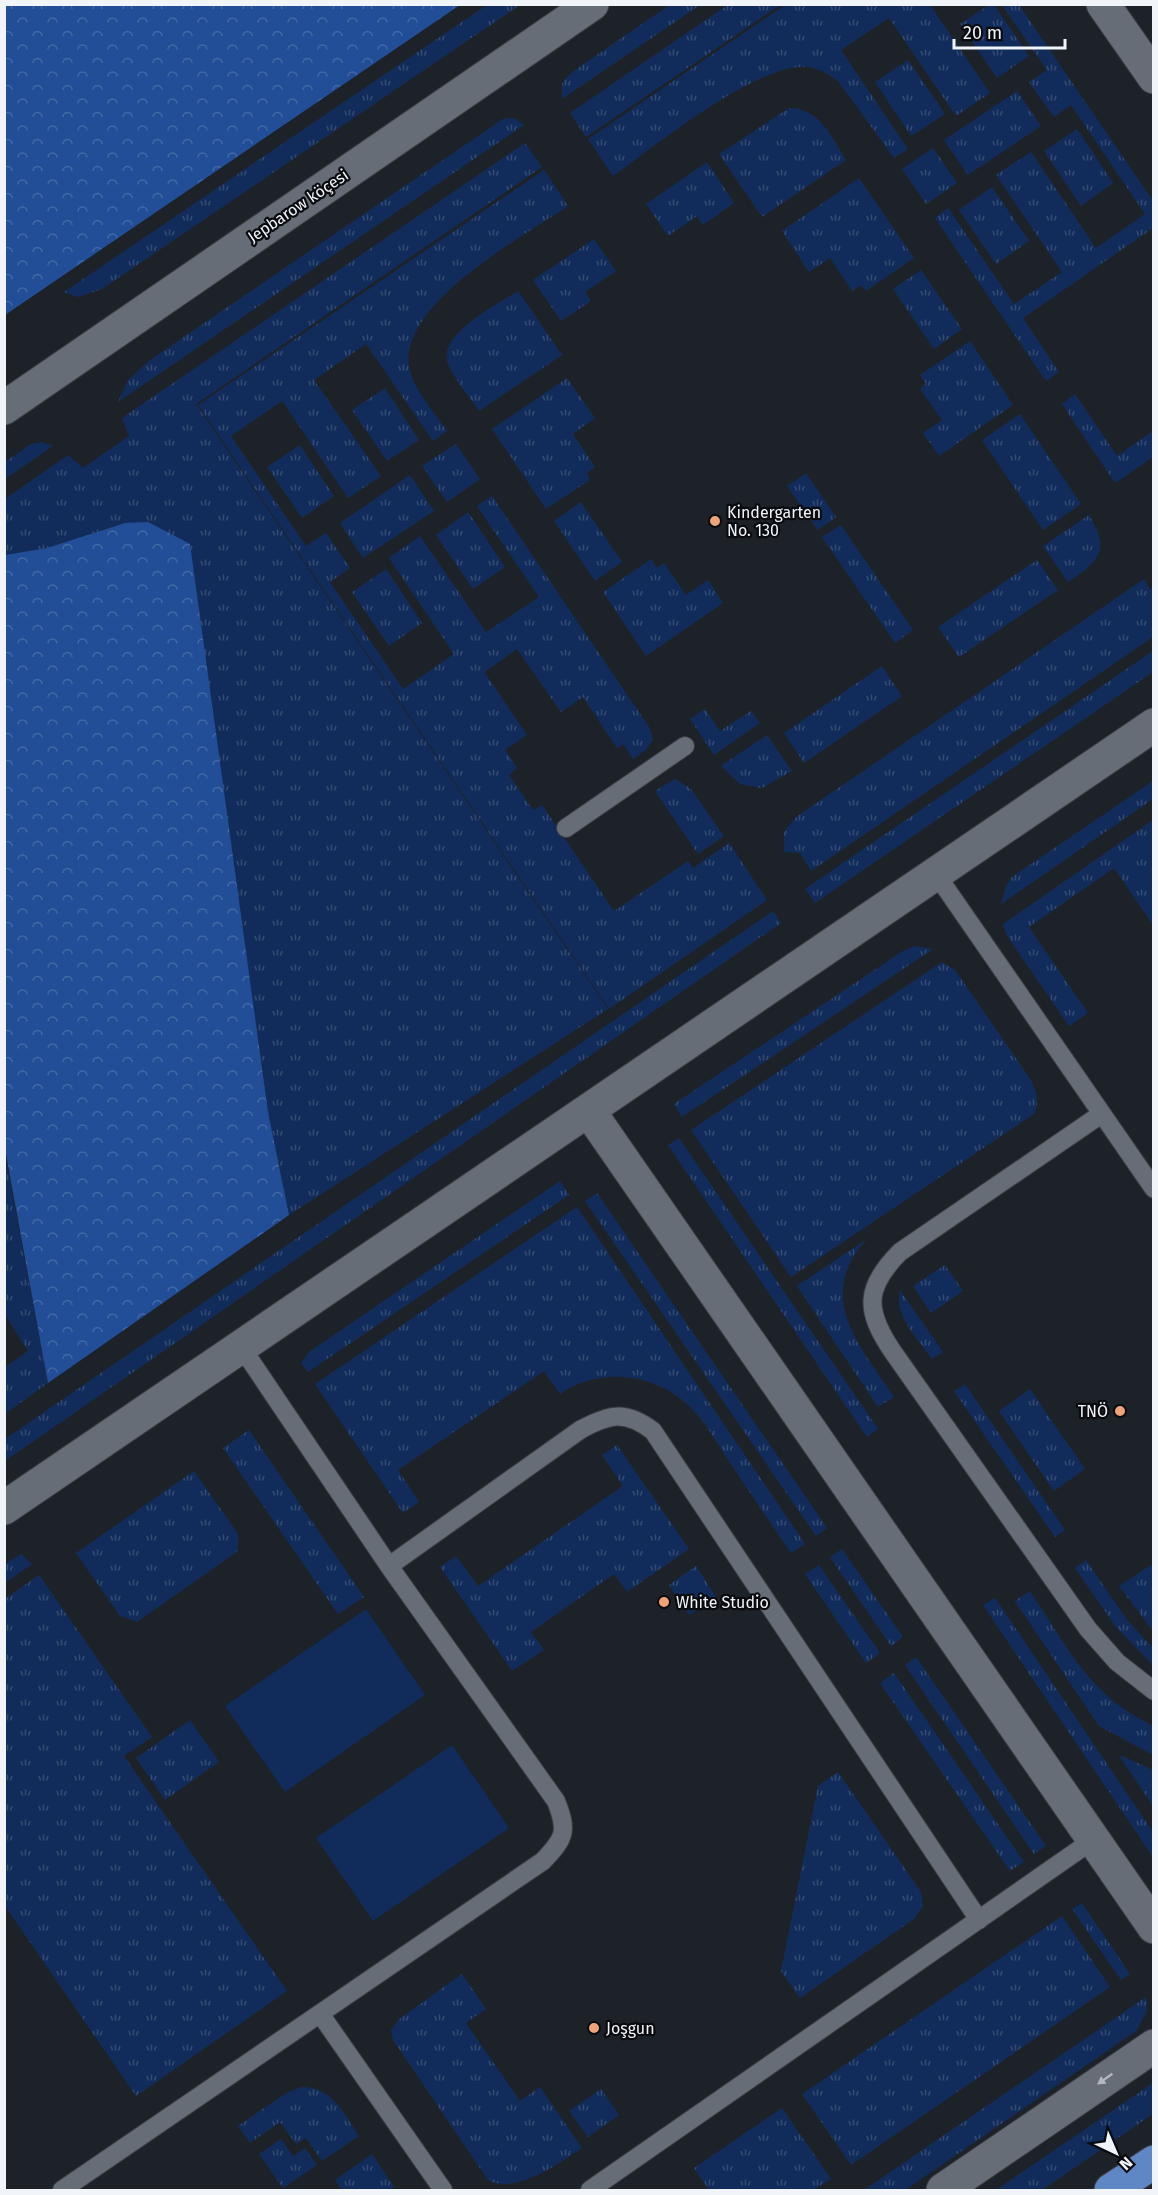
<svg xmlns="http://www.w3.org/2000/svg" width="1158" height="2195" font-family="'Fira Sans',sans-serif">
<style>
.grass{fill:url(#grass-tufts)}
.forest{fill:url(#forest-crowns)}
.pitch{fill:#112c5a}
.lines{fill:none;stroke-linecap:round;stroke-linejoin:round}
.lane-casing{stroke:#3a3e45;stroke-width:20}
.street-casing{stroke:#3a3e45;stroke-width:35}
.primary-casing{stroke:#3a3e45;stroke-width:35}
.lane{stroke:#676d76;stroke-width:18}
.street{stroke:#676d76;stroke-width:33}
.primary{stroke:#6087c5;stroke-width:33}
.oneway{fill:#b3b8bf}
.poi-dot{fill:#efa378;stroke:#090b0f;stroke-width:2}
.labels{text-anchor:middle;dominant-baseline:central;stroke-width:4.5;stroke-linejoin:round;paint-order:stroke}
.street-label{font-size:16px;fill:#f1f5fa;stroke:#090b0f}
.poi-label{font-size:16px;fill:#f1f5fa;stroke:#090b0f;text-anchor:start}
</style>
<defs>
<pattern id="grass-tufts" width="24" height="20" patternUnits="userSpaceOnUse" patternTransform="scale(1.5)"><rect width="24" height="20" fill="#112c5a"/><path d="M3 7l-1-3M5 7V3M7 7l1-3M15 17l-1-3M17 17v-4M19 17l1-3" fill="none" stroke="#344b73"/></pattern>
<pattern id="forest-crowns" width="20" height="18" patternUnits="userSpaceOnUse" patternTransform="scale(1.5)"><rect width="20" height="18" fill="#214e97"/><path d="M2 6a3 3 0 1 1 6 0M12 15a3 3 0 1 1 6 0" fill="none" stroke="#4268a6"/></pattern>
</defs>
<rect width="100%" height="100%" fill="#1d2229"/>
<path class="grass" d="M671 4 700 5 562 99V83L572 72Z
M729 4 780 5 586 137 570 113Z
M487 5H520L102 289 78 297 64 292Z
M785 5H930L990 93 956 116 889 18 841 50 908 149 894 158 838 81C829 75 821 69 809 67 759 61 655 146 613 176L588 139Z
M989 5H994L1029 56 997 78 960 24Z
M1002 5H1019L1153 201V228L1023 318 1059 372 1046 381 935 218 948 208 1014 304 1062 272 996 175 1031 152 1096 248 1145 214 1071 105 1054 117 1029 82 1047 70Z
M908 60 945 114 911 136 875 82Z
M1017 91 1041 126 968 175 944 140Z
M789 108C819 107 832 138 846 160L762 217 719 154Z
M514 118 524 125 118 402 128 380 150 360 503 119Z
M1077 129 1113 183 1081 206 1044 151Z
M525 143 542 167 196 404 608 1009 289 1215 268 1112 125 523 47 548 5 555V499L68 455 83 468 129 436 122 418Z
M933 148 957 183 926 204 902 169Z
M707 162 734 203 703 225 697 216 668 236 646 204Z
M544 170 568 206C524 236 398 304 409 367 414 390 434 412 447 431L433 441 366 344 314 380 381 476 348 498 282 401 231 436 306 546 326 533 350 568 330 582 403 689 454 654 389 558 420 536 486 632 539 597 477 506 492 496 649 727 653 739 647 749 633 759 623 744 617 748 583 697 561 712 517 649 484 672 527 735 505 750 517 768 509 775 533 810 542 805 614 911 688 861 693 868 729 843 767 900 609 1009 198 405Z
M859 178 914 258 866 291 861 285 852 291 830 258 809 272 782 231Z
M992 187 1029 241 996 264 959 210Z
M594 239 616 271 585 292 591 301 561 321 533 280Z
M921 270 962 329 934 349 893 289Z
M518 291 562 355 479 411C469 396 455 380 448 364 436 335 498 304 518 291Z
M970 341 1013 405 939 456 923 433 942 420 920 389 926 384 920 375Z
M567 378 595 418 573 434 595 467 587 473 590 480 546 509 492 429Z
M385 388 419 440 387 461 352 410Z
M1075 394 1117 456 1153 431V457L1115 483 1062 404Z
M1020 414 1081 504 1043 530 982 440Z
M42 442 53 446 5 479V462L31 444Z
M456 444 480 479 447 502 422 466Z
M300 445 334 496 302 518 267 467Z
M806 473 836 517 818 530 787 486Z
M410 475 434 511 363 558 340 523Z
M581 502 622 562 595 581 554 521Z
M468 512 505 567 473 589 436 535Z
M1089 515C1111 551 1099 561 1068 582L1043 546Z
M841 525 913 630 895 643 822 537Z
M651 559 657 568 664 563 686 595 708 580 723 603 646 656 603 592Z
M1037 560 1058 590 959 657 938 627Z
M386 569 422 623 389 646 352 592Z
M1144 579 1150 589 1153 587V637L811 871 800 853 784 852V832L796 817Z
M1153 651V672L815 903 805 889Z
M882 666 902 696 804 763 784 733Z
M705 709 720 731 751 711 760 723 714 755 690 719Z
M767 735 792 771 762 788 740 784 721 766Z
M675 779 691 789 724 836 698 854 655 791Z
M1153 781V799L1001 904 1006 886 1012 877Z
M1153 820V925L1114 868 1029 927 1088 1013 1069 1026 1007 936 1003 924Z
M773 911 781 923 5 1461V1439Z
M915 946 933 949 682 1117 674 1104 903 951Z
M942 962 955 970 1031 1080C1036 1092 1040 1101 1034 1114L791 1277 691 1130Z
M679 1138 878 1429 867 1437 668 1145Z
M4 1149 48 1383 5 1414V1367L28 1351 5 1315Z
M560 1181 569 1195 308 1372 301 1363 309 1352Z
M597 1193 827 1528 816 1536 585 1201Z
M577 1207 805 1544 791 1553C772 1525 753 1497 735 1470 721 1450 709 1427 693 1410 658 1373 601 1366 560 1394L544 1371 398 1470 419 1502 403 1513 315 1384Z
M867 1239C814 1296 859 1345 894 1397L878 1407 797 1286Z
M945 1265 963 1291 931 1313 913 1286Z
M900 1290 943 1352 932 1359C918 1339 893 1315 900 1290Z
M965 1384 1065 1530 1055 1537 954 1391Z
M1030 1389 1085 1469 1054 1491 999 1411Z
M249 1430 364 1597 338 1614 223 1448Z
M617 1445 689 1549 627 1592 614 1574 531 1632 544 1650 512 1671 440 1567 456 1556 478 1586 623 1486 602 1455Z
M194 1471 238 1534V1551L137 1622 120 1616 76 1553Z
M842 1549 903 1637 891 1646 830 1557Z
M21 1554 32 1564 5 1583V1564Z
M1086 1560 1127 1620 1153 1648V1665L1116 1627 1075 1568Z
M819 1565 880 1653 866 1663 805 1574Z
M1151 1565 1154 1568 1153 1631 1119 1586Z
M696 1566 716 1597 689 1615 669 1585Z
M39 1575 152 1737 124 1756 287 1991 136 2096 5 1906V1599Z
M1030 1591C1069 1649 1088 1694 1153 1726V1755L1099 1726 1015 1601Z
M995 1598 1153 1832V1857L983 1605Z
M916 1657 1046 1846 1034 1854 905 1665Z
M894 1673 1024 1862 1010 1871 880 1683Z
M190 1720 219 1762 165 1800 136 1758Z
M1122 1756 1153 1770V1806L1120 1757Z
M838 1772 921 1892 923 1906 914 1919 800 1998 781 1971 818 1786Z
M1082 1903 1130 1974 1121 1980 1072 1909Z
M1062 1916 1110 1987 851 2165 802 2094Z
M462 1974 486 2009 466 2023 520 2101 540 2087 582 2148C558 2164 515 2195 488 2180L393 2040 391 2030 398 2020Z
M1146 1997 1147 2011 1136 2031 905 2190H864Z
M1153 2083V2114L1042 2190H996Z
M302 2087C332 2087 344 2113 359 2136L322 2161 306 2138 296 2144 280 2122 250 2143 238 2126 288 2092Z
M601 2089 619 2115 588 2137 569 2111Z
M782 2108 831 2179 813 2190H709L694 2168Z
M281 2139 293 2156 305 2148 317 2165 283 2188 259 2154Z
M372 2154 394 2187 388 2190H342L335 2180Z"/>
<path class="forest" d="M5 4H460V5L5 315Z
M148 522 190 544 268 1112 289 1215 48 1383 5 1149V555L47 548 125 523Z"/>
<path class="pitch" d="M366 1609 425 1695 285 1792 225 1706Z
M452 1745 509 1828 373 1921 316 1838Z"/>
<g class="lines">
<defs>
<path id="lane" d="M566 828 685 746
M936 874 1154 1189
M1100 1115 900 1252C864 1288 865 1311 893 1352L1088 1629 1117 1662 1154 1691
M389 1566 580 1430C609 1414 625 1410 653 1431L979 1920
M321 2015 443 2190
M62 2190 543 1861C565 1838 568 1831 556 1801L389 1566 242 1348
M590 2190 1093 1840"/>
<path id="street" d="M1103 4 1154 77
M4 408 592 4
M589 1111 1154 1927
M4 1508 1154 725
M943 2190 1154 2046"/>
<path id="primary" d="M1111 2190 1154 2162"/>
</defs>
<use href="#lane" class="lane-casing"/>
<use href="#street" class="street-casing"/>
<use href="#primary" class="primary-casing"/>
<use href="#lane" class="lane"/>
<use href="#street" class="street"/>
<use href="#primary" class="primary"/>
</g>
<defs><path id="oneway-solid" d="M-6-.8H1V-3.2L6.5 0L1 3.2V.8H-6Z" transform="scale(1.5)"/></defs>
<use class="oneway" href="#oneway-solid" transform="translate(1105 2079) rotate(145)"/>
<g class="poi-dot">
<circle cx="715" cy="521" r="6"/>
<circle cx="1120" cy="1411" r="6"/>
<circle cx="664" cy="1602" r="6"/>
<circle cx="594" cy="2028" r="6"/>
</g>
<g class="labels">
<g class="street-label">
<text transform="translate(298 206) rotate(-34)">Jepbarow köçesi</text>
</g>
<g class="poi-label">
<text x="727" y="512">Kindergarten<tspan x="727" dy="18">No. 130</tspan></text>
<text x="1108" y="1411" text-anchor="end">TNÖ</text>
<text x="676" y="1602">White Studio</text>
<text x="606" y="2028">Joşgun</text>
</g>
</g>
<rect width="1158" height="2195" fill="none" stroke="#f1f5fa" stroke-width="12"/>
<g transform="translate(1116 2153) rotate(136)" stroke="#090b0f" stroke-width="4.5" paint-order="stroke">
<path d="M0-4.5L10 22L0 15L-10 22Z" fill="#f1f5fa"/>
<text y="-9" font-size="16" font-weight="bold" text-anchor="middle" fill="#f1f5fa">N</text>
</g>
<path d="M954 39v9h111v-9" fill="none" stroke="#f1f5fa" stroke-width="3"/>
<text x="963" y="39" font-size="18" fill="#f1f5fa" stroke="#090b0f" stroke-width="4.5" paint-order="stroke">20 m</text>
</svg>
